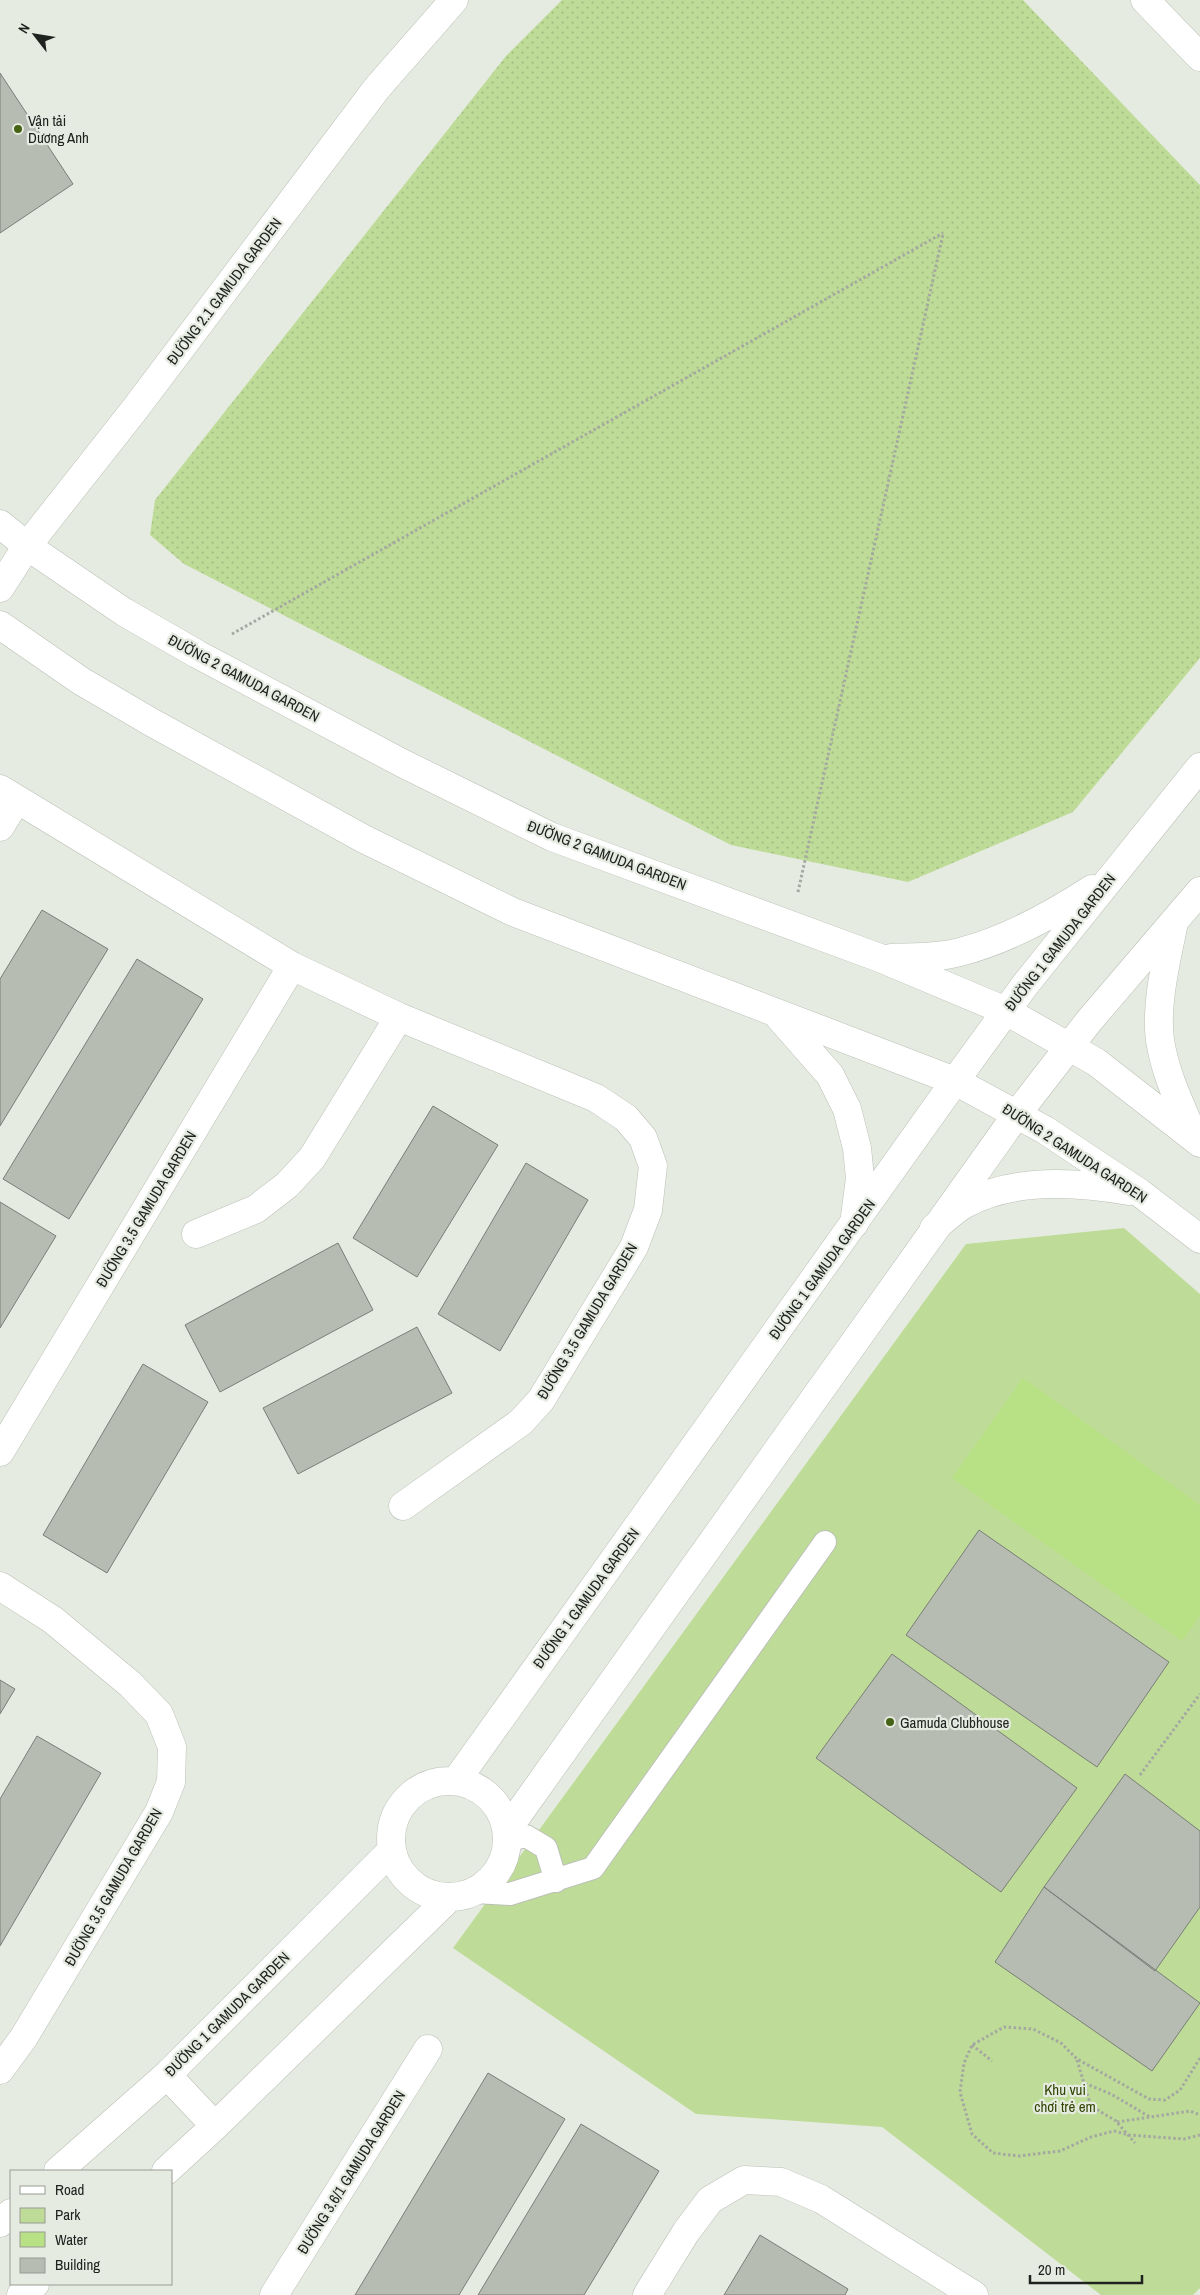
<svg xmlns="http://www.w3.org/2000/svg" width="1200" height="2295" font-family="'Archivo Narrow',sans-serif">
<style>
.grass{fill:url(#grass-dots)}
.green{fill:#bedc98}
.water{fill:#b8e084}
.building{fill:#b7bcb3;stroke:#7a7e76}
.lines{fill:none;stroke-linecap:round;stroke-linejoin:round}
.service-casing{stroke:#bbc0b6;stroke-width:24}
.minor-casing{stroke:#bbc0b6;stroke-width:29}
.tertiary-casing{stroke:#bbc0b6;stroke-width:29}
.path{stroke:#a4a8a0;stroke-width:3;stroke-dasharray:2.5 2.5;stroke-linecap:butt}
.service{stroke:#fff;stroke-width:22}
.minor{stroke:#fff;stroke-width:28}
.tertiary{stroke:#fff;stroke-width:28}
.poi-dot{fill:#466214;stroke:#e6ebe1;stroke-width:2}
.labels{text-anchor:middle;dominant-baseline:central;stroke-width:4.5;stroke-linejoin:round;paint-order:stroke}
.poi-label{font-size:15px;fill:#20221f;stroke:#e6ebe1;text-anchor:start}
.street-label{font-size:15px;fill:#20221f;stroke:#e6ebe1}
.park-label{font-size:15px;fill:#2e4500;stroke:#e6ebe1}
</style>
<defs>
<pattern id="grass-dots" width="8" height="8" patternUnits="userSpaceOnUse" patternTransform="scale(1.25)"><rect width="8" height="8" fill="#bedc98"/><path d="M2 2h.1M6 6h.1" fill="none" stroke="#a3bc83" stroke-width="1.8" stroke-linecap="round"/></pattern>
</defs>
<rect width="100%" height="100%" fill="#e6ebe1"/>
<path class="grass" d="M562 0H1023L1200 185V658L1073 812 908 882 731 845 184 564 150 535 155 500 506 56Z"/>
<path class="green" d="M1124 1228 1200 1294V2288L1193 2295H1101L882 2127 696 2114 453 1948 966 1244Z"/>
<path class="water" d="M1023 1378 1200 1505V1616L1182 1641 952 1478Z"/>
<path class="building" d="M0 73 73 184 0 233Z
M42 910 108 949 0 1126V979Z
M137 959 203 999 69 1219 3 1179Z
M433 1106 498 1145 417 1277 353 1238Z
M526 1163 588 1200 500 1351 438 1314Z
M0 1202 56 1236 0 1328Z
M338 1243 373 1310 220 1392 185 1325Z
M417 1327 452 1393 298 1474 263 1408Z
M143 1364 208 1402 107 1573 43 1535Z
M979 1530 1169 1662 1097 1767 906 1635Z
M892 1654 1077 1788 1001 1892 816 1758Z
M0 1680 15 1689 0 1714Z
M37 1736 101 1773 0 1946V1799Z
M1125 1774 1200 1831V1907L1155 1971 1044 1887Z
M1044 1887 1200 2003 1152 2071 995 1962Z
M488 2073 565 2119 459 2295H355Z
M581 2124 659 2171 584 2295H478Z
M760 2235 848 2289 845 2295H724Z"/>
<g class="lines">
<defs>
<path id="service" d="M509 1840 526 1836 546 1848 556 1881
M475 1892 510 1894 593 1868 825 1542"/>
<path id="minor" d="M1145 0 1200 57
M0 588 27 546 135 409 377 88 454 0
M0 789 292 966 399 1017 596 1098 626 1118 643 1138 653 1166 648 1210 634 1247 541 1400 521 1422 403 1506
M0 827 16 801
M196 1234 256 1209 287 1185 312 1158 399 1017
M0 1452 292 966
M0 1586 53 1620 130 1684 159 1714 172 1747 171 1782 159 1812 24 2037 0 2070
M391 1839a58 58 0 1 1 116 0a58 58 0 1 1-116 0Z
M456 1781 955 1081
M507 1830 1017 1114
M167 2075 215 2126
M58 2171 167 2075 391 1851
M166 2171 215 2126 448 1899
M0 2223 11 2213
M21 2295 35 2284
M274 2295 428 2049
M647 2295 686 2232 710 2200 744 2180 781 2182 821 2199 974 2295"/>
<path id="tertiary" d="M0 524 27 546 124 612 197 654 402 763 552 837 880 958 1006 1011 1096 1062 1200 1143
M0 625 81 681 151 722 364 839 513 912 955 1081 1045 1130 1140 1193 1200 1239
M1174 922C1167 958 1155 1004 1160 1040 1165 1074 1181 1106 1194 1137
M891 958C913 957 938 958 960 952 1007 940 1052 915 1092 889
M779 1017 830 1075 847 1109 857 1148 860 1178 854 1224
M955 1081 1025 985 1200 767
M1017 1114 1089 1021 1200 891
M934 1228C944 1220 954 1210 965 1204 1012 1178 1078 1182 1129 1191"/>
</defs>
<use href="#service" class="service-casing"/>
<use href="#minor" class="minor-casing"/>
<use href="#tertiary" class="tertiary-casing"/>
<path class="path" d="M232 634 943 233
M798 892 943 234
M1140 1775 1200 1694
M972 2045 992 2061
M1200 2058 1180 2090 1165 2100 1149 2099 1077 2059 1061 2043 1033 2029 1004 2027 972 2045 964 2063 960 2092 972 2134 993 2153 1019 2156 1060 2151 1091 2137 1114 2131 1129 2135 1184 2139 1200 2135
M1077 2060 1084 2083 1111 2094 1150 2117
M1084 2084 1091 2106 1116 2121 1135 2143
M1117 2122 1190 2111 1200 2115"/>
<use href="#service" class="service"/>
<use href="#minor" class="minor"/>
<use href="#tertiary" class="tertiary"/>
</g>
<g class="poi-dot">
<circle cx="18" cy="129" r="5"/>
<circle cx="890" cy="1722" r="5"/>
</g>
<g class="labels">
<g class="poi-label">
<text x="28" y="120">Vận tải<tspan x="28" dy="17">Dương Anh</tspan></text>
<text x="900" y="1722">Gamuda Clubhouse</text>
</g>
<g class="street-label">
<text transform="translate(224 291) rotate(-53)">ĐƯỜNG 2.1 GAMUDA GARDEN</text>
<text transform="translate(244 678) rotate(28)">ĐƯỜNG 2 GAMUDA GARDEN</text>
<text transform="translate(607 855) rotate(21)">ĐƯỜNG 2 GAMUDA GARDEN</text>
<text transform="translate(1060 942) rotate(-52)">ĐƯỜNG 1 GAMUDA GARDEN</text>
<text transform="translate(1075 1153) rotate(33)">ĐƯỜNG 2 GAMUDA GARDEN</text>
<text transform="translate(146 1209) rotate(-59)">ĐƯỜNG 3.5 GAMUDA GARDEN</text>
<text transform="translate(822 1269) rotate(-54)">ĐƯỜNG 1 GAMUDA GARDEN</text>
<text transform="translate(587 1321) rotate(-59)">ĐƯỜNG 3.5 GAMUDA GARDEN</text>
<text transform="translate(586 1598) rotate(-54)">ĐƯỜNG 1 GAMUDA GARDEN</text>
<text transform="translate(113 1887) rotate(-60)">ĐƯỜNG 3.5 GAMUDA GARDEN</text>
<text transform="translate(227 2014) rotate(-45)">ĐƯỜNG 1 GAMUDA GARDEN</text>
<text transform="translate(351 2172) rotate(-58)">ĐƯỜNG 3.6/1 GAMUDA GARDEN</text>
</g>
<g class="park-label">
<text x="1065" y="2089">Khu vui<tspan x="1065" dy="17">chơi trẻ em</tspan></text>
</g>
</g>
<rect x="10" y="2170" width="162" height="115" fill="#e6ebe1" stroke="#979b93"/>
<rect x="20" y="2186" width="25" height="8" fill="#ffffff" stroke="#979b93"/>
<text x="55" y="2195" font-size="15" fill="#20221f">Road</text>
<rect x="20" y="2208" width="25" height="15" fill="#bedc98" stroke="#979b93"/>
<text x="55" y="2220" font-size="15" fill="#20221f">Park</text>
<rect x="20" y="2232" width="25" height="15" fill="#b8e084" stroke="#979b93"/>
<text x="55" y="2245" font-size="15" fill="#20221f">Water</text>
<rect x="20" y="2258" width="25" height="15" fill="#b7bcb3" stroke="#979b93"/>
<text x="55" y="2270" font-size="15" fill="#20221f">Building</text>
<g transform="translate(35 35) rotate(301)" stroke="#e6ebe1" stroke-width="4" paint-order="stroke">
<path d="M0-4L9 19L0 12L-9 19Z" fill="#20221f"/>
<text y="-8" font-size="14" font-weight="bold" text-anchor="middle" fill="#20221f">N</text>
</g>
<path d="M1030 2275v8h112v-8" fill="none" stroke="#20221f" stroke-width="2.5"/>
<text x="1038" y="2275" font-size="15" fill="#20221f" stroke="#e6ebe1" stroke-width="4" paint-order="stroke">20 m</text>
</svg>
